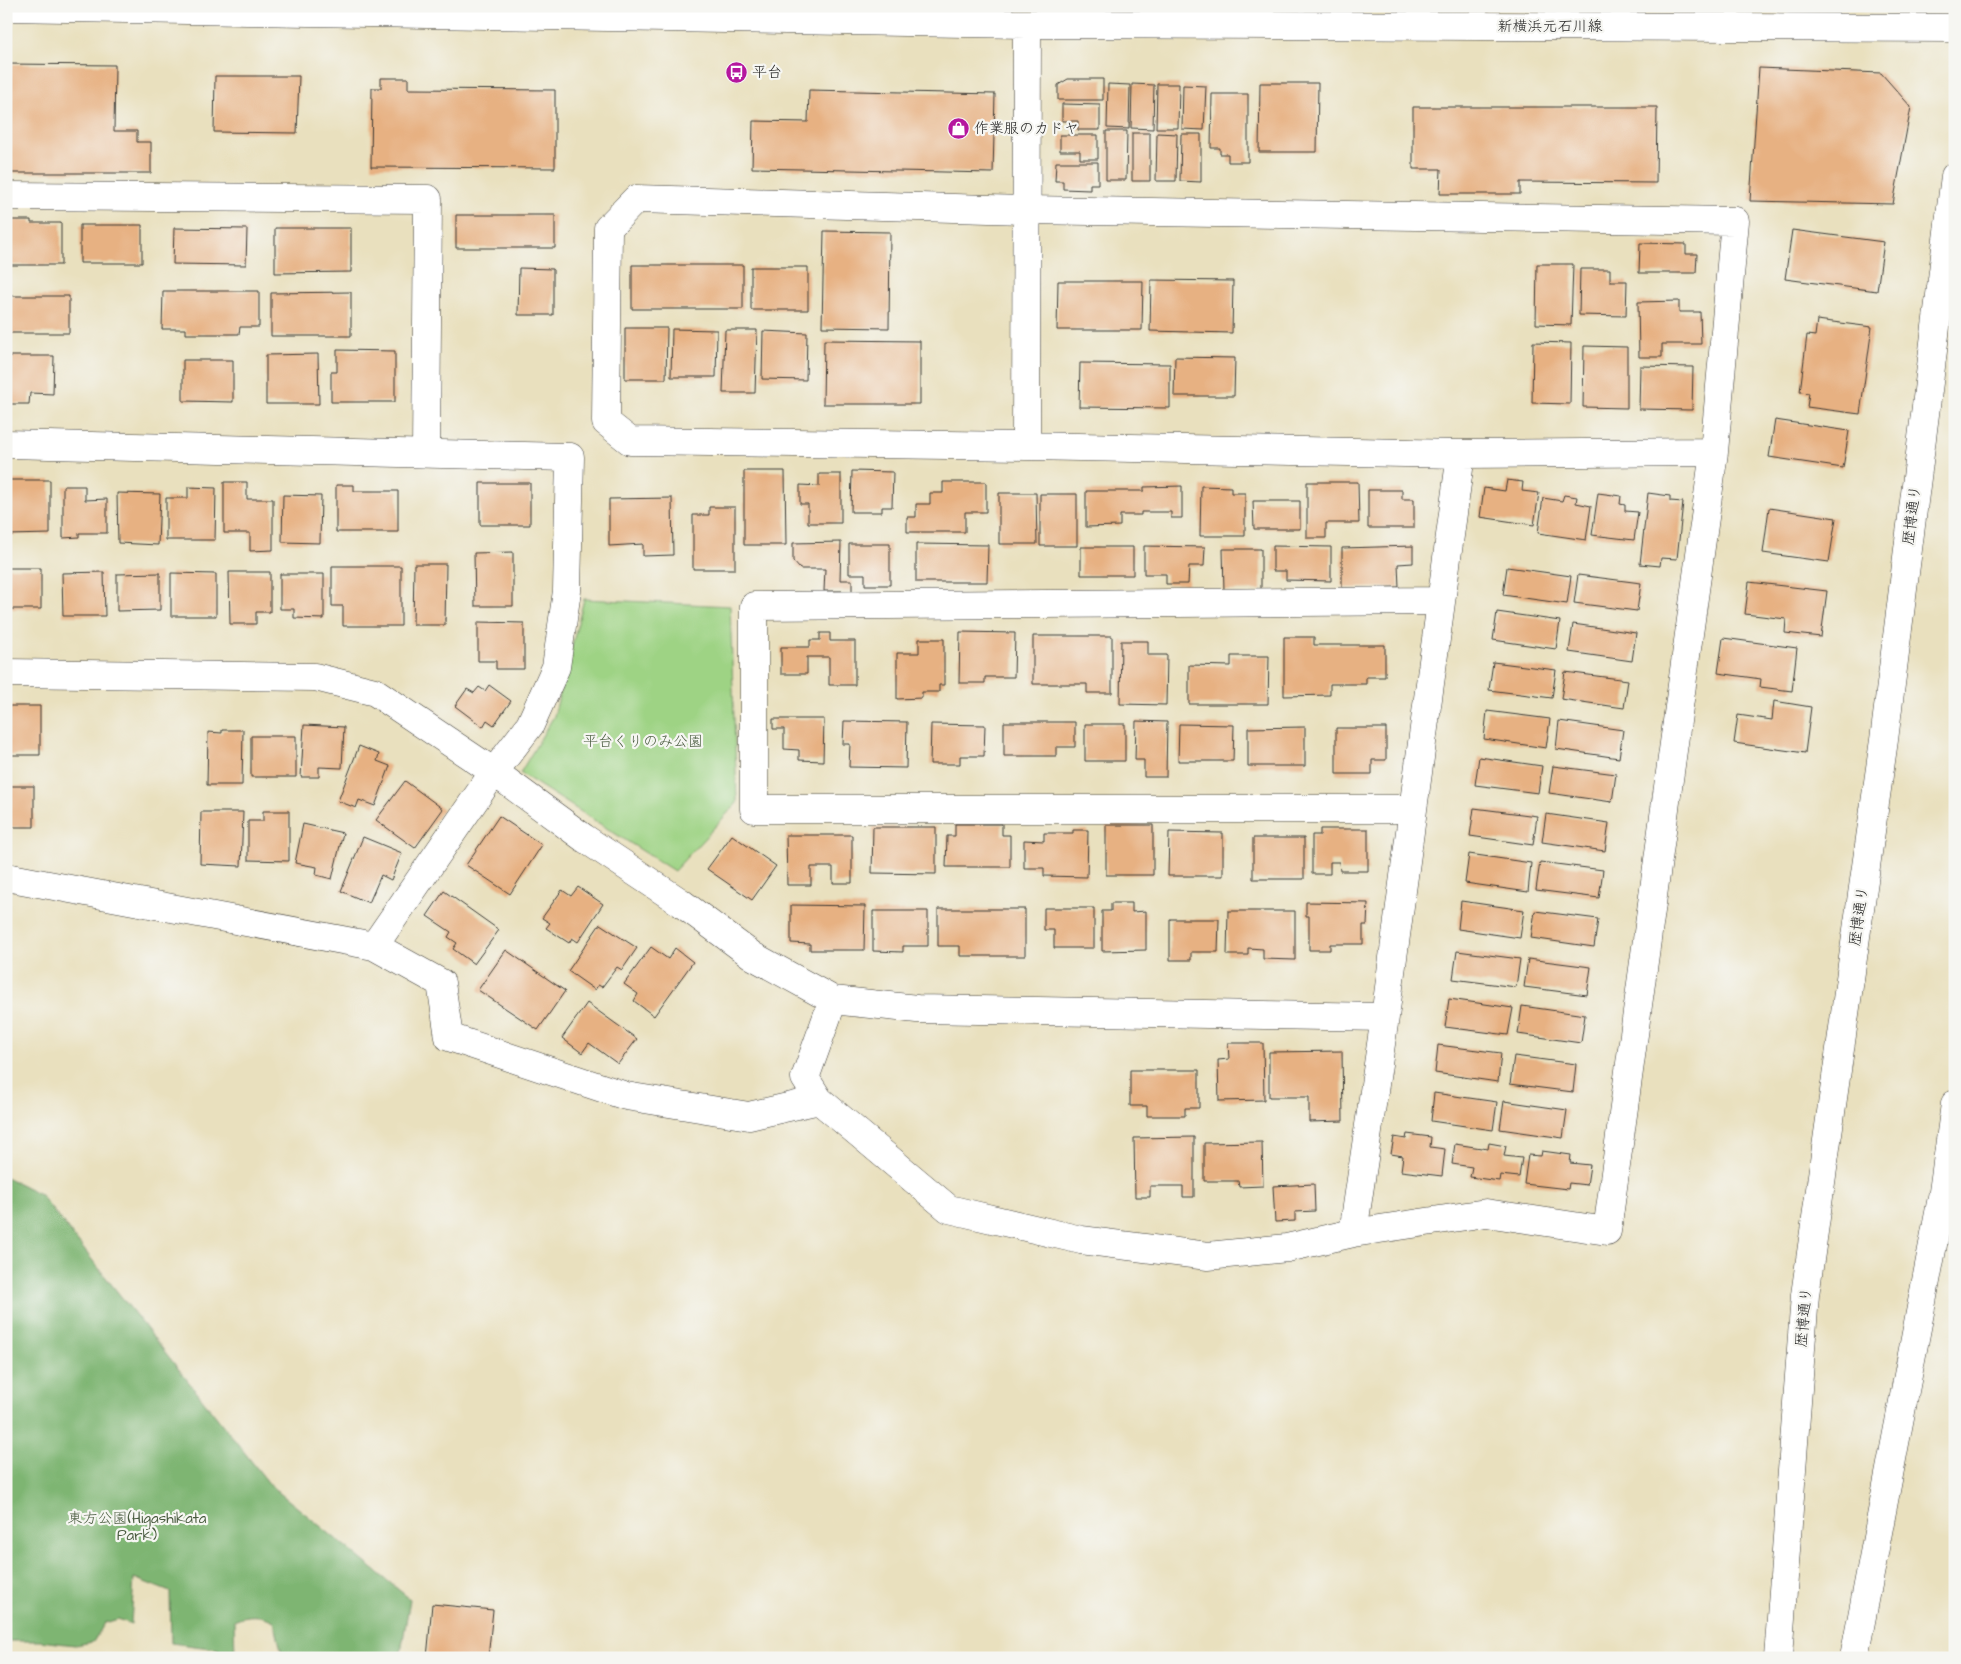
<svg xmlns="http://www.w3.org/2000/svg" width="1961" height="1664" font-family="'Architects Daughter','Klee One',sans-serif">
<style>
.green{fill:#9ed384;stroke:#5d7850}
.forest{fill:#7eb572;stroke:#4d6847}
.building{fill:#e7b182}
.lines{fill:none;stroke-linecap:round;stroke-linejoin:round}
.minor-casing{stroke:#3b3934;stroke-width:29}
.minor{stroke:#fff;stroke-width:28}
.labels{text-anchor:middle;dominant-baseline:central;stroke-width:4.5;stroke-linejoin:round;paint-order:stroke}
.street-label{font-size:15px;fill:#1c1c1c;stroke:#f6f6f2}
.poi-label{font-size:15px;fill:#1c1c1c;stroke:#f6f6f2;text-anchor:start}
.park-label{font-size:15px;fill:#4a5c40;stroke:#f6f6f2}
</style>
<rect width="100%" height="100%" fill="#f6f6f2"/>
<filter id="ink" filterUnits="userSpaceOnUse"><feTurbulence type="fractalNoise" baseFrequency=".02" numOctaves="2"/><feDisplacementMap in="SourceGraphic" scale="10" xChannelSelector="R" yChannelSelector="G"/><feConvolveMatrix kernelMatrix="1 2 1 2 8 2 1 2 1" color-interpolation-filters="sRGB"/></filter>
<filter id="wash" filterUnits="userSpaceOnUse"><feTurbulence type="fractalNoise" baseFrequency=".0096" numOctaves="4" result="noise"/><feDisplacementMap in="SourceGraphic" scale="20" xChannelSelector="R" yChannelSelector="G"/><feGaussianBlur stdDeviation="1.12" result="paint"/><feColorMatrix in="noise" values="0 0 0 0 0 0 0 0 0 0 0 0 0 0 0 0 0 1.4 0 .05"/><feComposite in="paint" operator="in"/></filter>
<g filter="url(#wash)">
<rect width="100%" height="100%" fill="#e9e0be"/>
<path class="green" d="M584 599 730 606 737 803 674 871 520 773 554 716Z"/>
<path class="forest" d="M6 1177 40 1194 271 1486 410 1599 400 1658H283L274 1621C261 1614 248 1614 234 1620L235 1658H219L218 1649 171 1643 170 1592 134 1578 131 1624 118 1619 105 1623 93 1642 75 1645 40 1641H6Z"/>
<g id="blocks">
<path class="building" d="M6 64 115 65 114 131H137V142H151V173H6Z
M1759 68 1881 73 1911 107 1893 204 1750 201Z
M215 76H299L297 133 214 132Z
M381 78H408V89L555 90V168L371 167 372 88H381Z
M1068 79H1103V100H1058V85Z
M1260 83H1318L1317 152H1259Z
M1108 84 1130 85 1129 129 1107 128Z
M1132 84 1154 85 1153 129 1131 128Z
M1157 84H1179L1178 128H1156Z
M1183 85 1206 86 1204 130 1182 129Z
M809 90 995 94 993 173 752 168 753 121 808 122Z
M1212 94H1248V162H1228V154H1220V148H1211Z
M1062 104 1100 105V130H1078V121H1062Z
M1413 107H1657L1656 183 1520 182V194H1440L1441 169H1413Z
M1106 131H1127L1126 180H1106Z
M1132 133H1150V181H1132Z
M1157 133 1177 134 1176 181H1156Z
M1181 134H1201V182L1180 181Z
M1060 135H1098V159H1080V151H1060Z
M1056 162H1098V184H1090V190L1063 189V181H1055Z
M456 215H555V248H456Z
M6 220H31V223H61V265H6Z
M80 225H142V263H80Z
M174 228 247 229 246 265 173 264Z
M275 228H351V272L275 273Z
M1792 230 1884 242 1877 291 1785 279Z
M824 231 890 232 889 328 822 327Z
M1640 243 1686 244V254H1697L1696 273H1639Z
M1537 264H1573L1571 325 1536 324Z
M632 265H743V309H632Z
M751 267H808V310H751Z
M519 268 553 269V315H518Z
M1580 269H1610V281H1627L1626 316 1579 315Z
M1151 280 1233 281 1232 333 1150 331Z
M1058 281H1143L1142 330H1057Z
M163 291H259V327H240L239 334H186V329H162Z
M351 292V336H271V293Z
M6 296H69V333H6Z
M1679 301V312H1700L1701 344H1662V357H1639L1638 302Z
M1817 320 1872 327 1860 414 1807 407 1809 393 1800 392 1807 335 1815 336Z
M625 328H667L666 379H625Z
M672 329 717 330 716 377H671Z
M725 330H757L755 393H723Z
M763 331 807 333 806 380 762 379Z
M824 340 920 341V404H823Z
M1533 342 1571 343 1570 404 1532 403Z
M1584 346 1627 347V408L1583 407Z
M337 350 395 351V402H331V372H337Z
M318 354 319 404H266V355Z
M6 356H54L53 394 30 393 29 404H6Z
M1175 357 1235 358 1234 396H1174Z
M183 360H233V402L183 401Z
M1080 363 1170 364V408L1079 407Z
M1640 366 1693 367 1692 410 1639 409Z
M1775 420 1849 431 1843 468 1769 457Z
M744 471H785L786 545H744Z
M852 471 893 472 892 507H882V512H851Z
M819 474H841V523H808V504H800V485L819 486Z
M8 480H50V534L8 535Z
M1507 480 1523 482 1522 491 1539 493 1534 525 1480 517 1484 488 1505 491Z
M224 482H247V499H273V550L250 551V533H224Z
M943 482H986V512H965V532H907V517H916V504H930V493H943Z
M1307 482H1358L1359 523H1326V538H1307Z
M480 483H530V525H480Z
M336 485H354V491H398V532H336Z
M63 486H85V500L107 499V533H79V537L63 538Z
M1182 486V518H1171V512H1141V515H1120V526L1086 527V491H1144V487Z
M1201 486 1231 487V493H1245V536H1200Z
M188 487 216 488 215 540H166V498H188Z
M1368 490H1402V499H1414V528H1368Z
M117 493 160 494 158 545 118 543Z
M999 493H1036L1037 544H999Z
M1598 493 1621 496 1620 504 1625 505V511L1638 512 1634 540 1592 535Z
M1648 493 1670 496V501L1683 502 1677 559 1661 558 1660 566 1640 564Z
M1040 494H1077V546H1040Z
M283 495 321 496 320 543 282 542Z
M1564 495 1577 497 1576 503 1591 506 1586 540 1538 533 1543 498 1562 501Z
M672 498 673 555 643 556V544L609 546V499Z
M1253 501H1300V529H1254Z
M709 507H735V569H693V515H709Z
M1769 508 1836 518 1829 562 1763 553Z
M841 542 840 580H852V591H824L825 569H800L793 561V543Z
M849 544H890V585H865V574H849Z
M916 544 988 545 987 582H916Z
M1144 546 1205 547 1204 566H1189L1188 584H1166V574H1144Z
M1273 546 1331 547V581L1286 580V571H1273Z
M1413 546V563L1398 564 1399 587 1342 588V548Z
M1081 547H1133V575H1081Z
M1223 549H1261V590L1224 591Z
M513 552V606H475L474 553Z
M414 564H446L445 625H413Z
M332 566H401V626H343V606H332Z
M1507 567 1571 576 1567 604 1503 595Z
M6 568H41V609H6Z
M104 572 105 616H63L62 573Z
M229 572H270V612H256V624H230Z
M160 573V610L117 611V574Z
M171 573 216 574V616H171Z
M280 574H324V619L294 618V609H280Z
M1578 575 1641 583 1637 611 1574 603Z
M1749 582 1827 591 1821 637 1785 633 1786 619 1745 614Z
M1497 612 1560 621 1556 649 1493 640Z
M478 622 524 623V669H496V661H478Z
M1573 624 1636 633 1632 661 1569 652Z
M960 632 1015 633 1014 677H985V683H959Z
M820 633H830V641H855V685H829V657H807V674H781V647H810V640H820Z
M1033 636H1112V693H1087V684H1033Z
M1284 637H1314V645H1385V677H1366V684H1330V695L1284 696Z
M1723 638 1797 648 1792 691 1760 687 1761 679 1718 673Z
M919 639H944V685H939V692H922V698L897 699V653H919Z
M1121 641H1148V655H1167L1166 705 1120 704Z
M1231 656H1269L1268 704H1189V665L1231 666Z
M1493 662 1556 670 1552 698 1489 690Z
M1565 672 1628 680 1624 708 1561 699Z
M489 685 511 701 494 725 487 720 483 727 455 706 467 689 474 693 479 687 485 691Z
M1774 701 1811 707 1805 753 1734 743 1738 715 1772 720Z
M6 706H40V755H6Z
M1487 711 1550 719 1546 748 1484 739Z
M773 719H824L823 761 799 760V750L784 749V729H773Z
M844 721 907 722 906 768 849 767 850 744H843Z
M1136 721 1167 722 1166 777H1144V760H1135Z
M1559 721 1623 730 1619 758 1556 749Z
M1004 722H1075V747H1056V756H1004Z
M931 724 985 725 984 756H960V764H930Z
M1085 724H1125V761H1085Z
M1179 724 1234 725 1233 761H1178Z
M304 725 344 727 342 768 319 767V777H301Z
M1305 727V766H1248V728Z
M1336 728H1386V760H1372V774H1336Z
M222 730H243L242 785H207L208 732 222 733Z
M251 736H296V777H251Z
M359 746 379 754 377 761 390 766 375 806 359 800 356 808 338 801Z
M1479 757 1542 766 1538 793 1475 785Z
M1553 766 1616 774 1612 802 1549 793Z
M405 781 443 809 415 848 376 820Z
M6 786H34V827H6Z
M1474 808 1537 816 1533 845 1470 836Z
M263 811H289V861L248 860V821H263Z
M201 812H243L241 866 200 864Z
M1546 814 1609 823 1605 851 1542 842Z
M499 816 542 845 510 894 466 865Z
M303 824 343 833 332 879 316 875 317 867 295 863Z
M955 824H1002V835H1010V867H946L947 836H955Z
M1106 825H1153V875H1106Z
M873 827H936V874L872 873Z
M1320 829H1368V871H1340L1339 862H1330V874H1312V835H1320Z
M1073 830H1088L1087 877 1044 876V868H1024V840L1044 841V833H1073Z
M1169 832 1223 833V876H1168Z
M732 835 776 866 752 900 707 869Z
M786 835H852V883H833V867H811V885H787Z
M363 837 402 853 391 880 381 875 369 903 341 891Z
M1253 838H1304V879H1253Z
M1469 854 1531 863 1528 892 1465 883Z
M1540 862 1603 870 1599 898 1536 890Z
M578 887 603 904 578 942 572 938 569 943 546 928 550 923 542 918 562 890 571 896Z
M444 891 499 930 474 964 453 949 457 943 448 937 451 932 427 916Z
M1461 901 1524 910 1520 938 1458 929Z
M1306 902 1368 903 1367 925H1363V944H1330V950H1309V916H1306Z
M1111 903H1132V912L1146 911V950L1102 951V911H1111Z
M791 905 865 906 864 950H810V944L791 943Z
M1044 908H1094V948H1054V930H1044Z
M938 909H1025V956H960V946H938Z
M873 911H928V946H903V952L873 951Z
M1228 911H1295V960L1263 959V949L1248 948V955H1227Z
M1535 911 1598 919 1594 947 1531 938Z
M1170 919H1219L1218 952H1191V960H1170Z
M600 924 637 948 622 970 617 967 602 987 598 985 595 990 568 971Z
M651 947 668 959 675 948 693 962 654 1016 634 1001 638 994 624 984Z
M506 950 565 991 538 1030 478 990Z
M1457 951 1520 959 1516 987 1453 979Z
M1528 959 1591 967 1587 995 1524 987Z
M1449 999 1513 1008 1508 1035 1445 1027Z
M587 1003 637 1039 618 1064 589 1043 582 1053 562 1038Z
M1522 1006 1585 1015 1581 1043 1518 1034Z
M1228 1043H1263L1264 1100 1219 1101 1218 1060 1229 1059Z
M1438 1045 1501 1053 1498 1082 1435 1073Z
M1342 1051 1343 1121 1309 1122V1097H1269V1052Z
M1514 1056 1576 1064 1573 1092 1510 1084Z
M1130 1070H1199V1108H1185V1116H1147V1106H1130Z
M1434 1093 1497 1102 1493 1130 1431 1121Z
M1504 1101 1567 1110 1563 1138 1500 1129Z
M1407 1134 1431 1137 1430 1147 1445 1149 1442 1176 1401 1171 1403 1156 1391 1154 1394 1137 1406 1139Z
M1194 1137V1197H1183V1186H1150V1197H1135L1134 1138Z
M1262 1142 1263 1186 1239 1187 1238 1181H1204V1143Z
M1489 1143 1506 1146 1504 1156 1522 1158 1519 1177 1500 1175 1499 1181 1470 1177 1472 1167 1452 1164 1455 1144 1488 1149Z
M1542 1151 1571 1155 1570 1163 1590 1165 1587 1185 1569 1183 1568 1189 1524 1184 1528 1155 1541 1156Z
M1314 1184 1315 1211 1295 1212V1221L1275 1222 1273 1186Z
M432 1604 493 1610 488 1658H427Z"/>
</g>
</g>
<g filter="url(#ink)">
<use href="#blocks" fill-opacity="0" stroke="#3b3934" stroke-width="1"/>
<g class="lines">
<defs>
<path id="minor" d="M6 7 1027 24 1955 28
M6 196 428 199 426 452
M6 444 570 457 567 591 556 667 530 725 494 772 374 946 6 877
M1026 446 1027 24
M6 673 315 677 375 692 494 772 584 838 680 902 753 956 833 1000 917 1009 1385 1017
M1413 809H754V606L1441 601
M374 946 441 983 449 1037 626 1096 749 1116 819 1100
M833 1000 805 1078 819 1100 949 1209 1081 1240 1208 1256 1287 1248 1353 1233 1486 1213 1607 1231 1714 452 1735 221 1027 210 636 199 608 228 606 422 630 441 1026 446 1461 454 1714 452
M1353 1233 1385 1017 1461 454
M1778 1658 1805 1295 1884 740 1955 176
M1854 1658 1943 1192 1955 1104"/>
</defs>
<use href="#minor" class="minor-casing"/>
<use href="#minor" class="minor"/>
</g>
</g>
<defs>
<symbol id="bus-disc" viewBox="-11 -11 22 22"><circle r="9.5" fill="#b5179e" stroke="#f6f6f2"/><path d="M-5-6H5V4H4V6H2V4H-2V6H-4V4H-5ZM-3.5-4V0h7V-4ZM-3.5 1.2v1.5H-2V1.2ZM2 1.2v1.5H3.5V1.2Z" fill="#fff"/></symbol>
<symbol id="shop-disc" viewBox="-11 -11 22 22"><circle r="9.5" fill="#b5179e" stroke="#f6f6f2"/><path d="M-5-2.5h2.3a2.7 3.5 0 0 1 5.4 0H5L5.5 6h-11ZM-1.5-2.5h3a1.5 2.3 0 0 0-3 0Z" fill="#fff"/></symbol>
</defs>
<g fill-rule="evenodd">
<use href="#bus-disc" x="724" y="60" width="25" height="25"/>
<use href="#shop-disc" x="946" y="116" width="25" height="25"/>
</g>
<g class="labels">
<g class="street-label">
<text x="1550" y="26">新横浜元石川線</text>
<text transform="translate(1912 515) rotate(-83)">歴博通り</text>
<text transform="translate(1859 916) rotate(-82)">歴博通り</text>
<text transform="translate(1804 1317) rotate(-85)">歴博通り</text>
</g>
<g class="poi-label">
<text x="752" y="72">平台</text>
<text x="974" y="128">作業服のカドヤ</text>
</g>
<g class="park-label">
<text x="643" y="741">平台くりのみ公園</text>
<text x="137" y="1518">東方公園(Higashikata<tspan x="137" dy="17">Park)</tspan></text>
</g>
</g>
<rect width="1961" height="1664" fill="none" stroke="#f6f6f2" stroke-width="25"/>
</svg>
